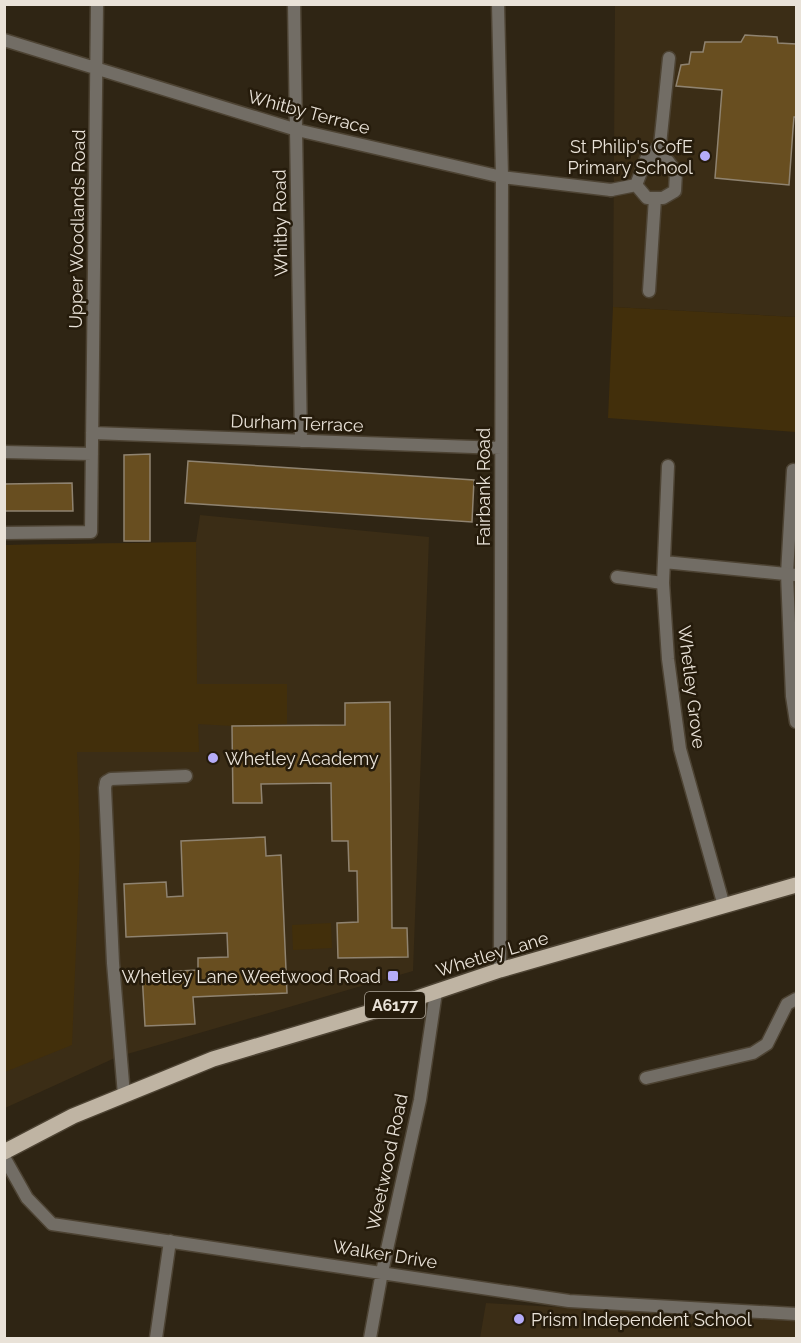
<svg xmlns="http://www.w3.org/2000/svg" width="801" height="1343" font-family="Raleway,sans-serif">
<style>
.built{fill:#3b2d16}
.green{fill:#422f0b}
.building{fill:#684e20;stroke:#8f8370;stroke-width:1.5}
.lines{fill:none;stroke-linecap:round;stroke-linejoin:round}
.lane-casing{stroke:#4d4333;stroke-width:15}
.street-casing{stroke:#4d4333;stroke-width:15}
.primary-casing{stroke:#4d4333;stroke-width:18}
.lane{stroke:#726d65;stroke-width:12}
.street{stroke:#726d65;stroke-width:12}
.primary{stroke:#bfb4a3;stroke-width:15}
.poi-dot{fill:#b5acf8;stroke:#251b0b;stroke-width:2}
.labels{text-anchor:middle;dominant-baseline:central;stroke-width:5;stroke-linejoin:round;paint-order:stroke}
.shield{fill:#251b0b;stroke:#aea69a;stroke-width:1.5}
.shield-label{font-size:16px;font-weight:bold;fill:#e9e2d8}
.street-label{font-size:18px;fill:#e9e2d8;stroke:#251b0b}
.poi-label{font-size:18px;fill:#e9e2d8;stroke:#251b0b;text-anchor:end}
</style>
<rect width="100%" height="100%" fill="#2f2514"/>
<path class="built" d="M615 5H796V317L613 307Z
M200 515 429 537 413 971 117 1057 5 1108 4 545 196 542Z
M486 1303 796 1321V1338H480Z"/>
<path class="green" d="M613 307 796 317V432L608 418Z
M196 542 197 684H287V724L232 726 198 724 199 752H77L80 848 72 1045 5 1072V545Z
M331 923 332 948 293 950 292 925Z"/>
<path class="building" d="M745 35 777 37 778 43 796 44V117H794L793 129 789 185 715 178 722 90 676 86 681 65 689 64 691 52H703L705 42H741Z
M150 454V541H124V455Z
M188 461 474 480 472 522 185 503Z
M72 483 73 511H4V484Z
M390 702 392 928H407L408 957 338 958 337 923 358 922 357 871H349L348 841H332L331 783 261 784 262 803H233L232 726 345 725V703Z
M265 837 266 856 281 855 287 993 193 997 195 1024 145 1026 142 973 198 970V958L228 957 227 933 126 937 124 884 166 882 167 897 183 896 181 841Z"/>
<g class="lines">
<defs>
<path id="lane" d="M636 185 647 198H663L675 191 676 172 668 161 646 159
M611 190 636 185 646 159 660 145 669 58
M649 291 655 198
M787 574 793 470 796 471
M617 577 663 583
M124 1095 113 963 105 788 106 782 111 779 186 776"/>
<path id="street" d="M294 4 301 441
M498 4 502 177 500 970
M4 40 297 130 502 177 611 190
M92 433 501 448
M4 452 92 454
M668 466 663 583 668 659 680 749 724 906
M4 533 91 532 97 4
M664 562 796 575
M787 574 792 696 796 722
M646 1078 753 1053 767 1044 787 1004 796 999
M4 1157 27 1198 52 1224 569 1301 796 1314
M156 1338 170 1241
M370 1338 382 1272 420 1100 436 992"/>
<path id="primary" d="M4 1152 73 1116 213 1059 411 1000 500 970 796 885"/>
</defs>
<use href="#lane" class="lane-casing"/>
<use href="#street" class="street-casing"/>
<use href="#primary" class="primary-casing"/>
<use href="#lane" class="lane"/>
<use href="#street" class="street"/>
<use href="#primary" class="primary"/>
</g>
<g class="poi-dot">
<circle cx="705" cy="156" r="6"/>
<circle cx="213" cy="758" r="6"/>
<rect x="387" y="970" width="12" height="12" rx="3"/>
<circle cx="519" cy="1319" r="6"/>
</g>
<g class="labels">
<rect class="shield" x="365" y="992" width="60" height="26" rx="4.5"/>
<g class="shield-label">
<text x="395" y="1005">A6177</text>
</g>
<g class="street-label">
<text transform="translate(309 112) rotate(15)">Whitby Terrace</text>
<text transform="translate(280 223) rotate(-91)">Whitby Road</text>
<text transform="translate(77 229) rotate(-89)">Upper Woodlands Road</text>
<text transform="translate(297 423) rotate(2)">Durham Terrace</text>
<text transform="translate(483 487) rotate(-90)">Fairbank Road</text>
<text transform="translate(692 687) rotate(83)">Whetley Grove</text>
<text transform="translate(492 954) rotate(-17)">Whetley Lane</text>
<text transform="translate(387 1162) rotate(-78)">Weetwood Road</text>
<text transform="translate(385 1254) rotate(9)">Walker Drive</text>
</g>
<g class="poi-label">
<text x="693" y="146">St Philip's CofE<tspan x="693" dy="21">Primary School</tspan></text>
<text x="225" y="758" text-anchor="start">Whetley Academy</text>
<text x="381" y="976">Whetley Lane Weetwood Road</text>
<text x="531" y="1319" text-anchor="start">Prism Independent School</text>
</g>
</g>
<rect width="801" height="1343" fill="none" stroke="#e9e2d8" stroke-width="12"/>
</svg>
